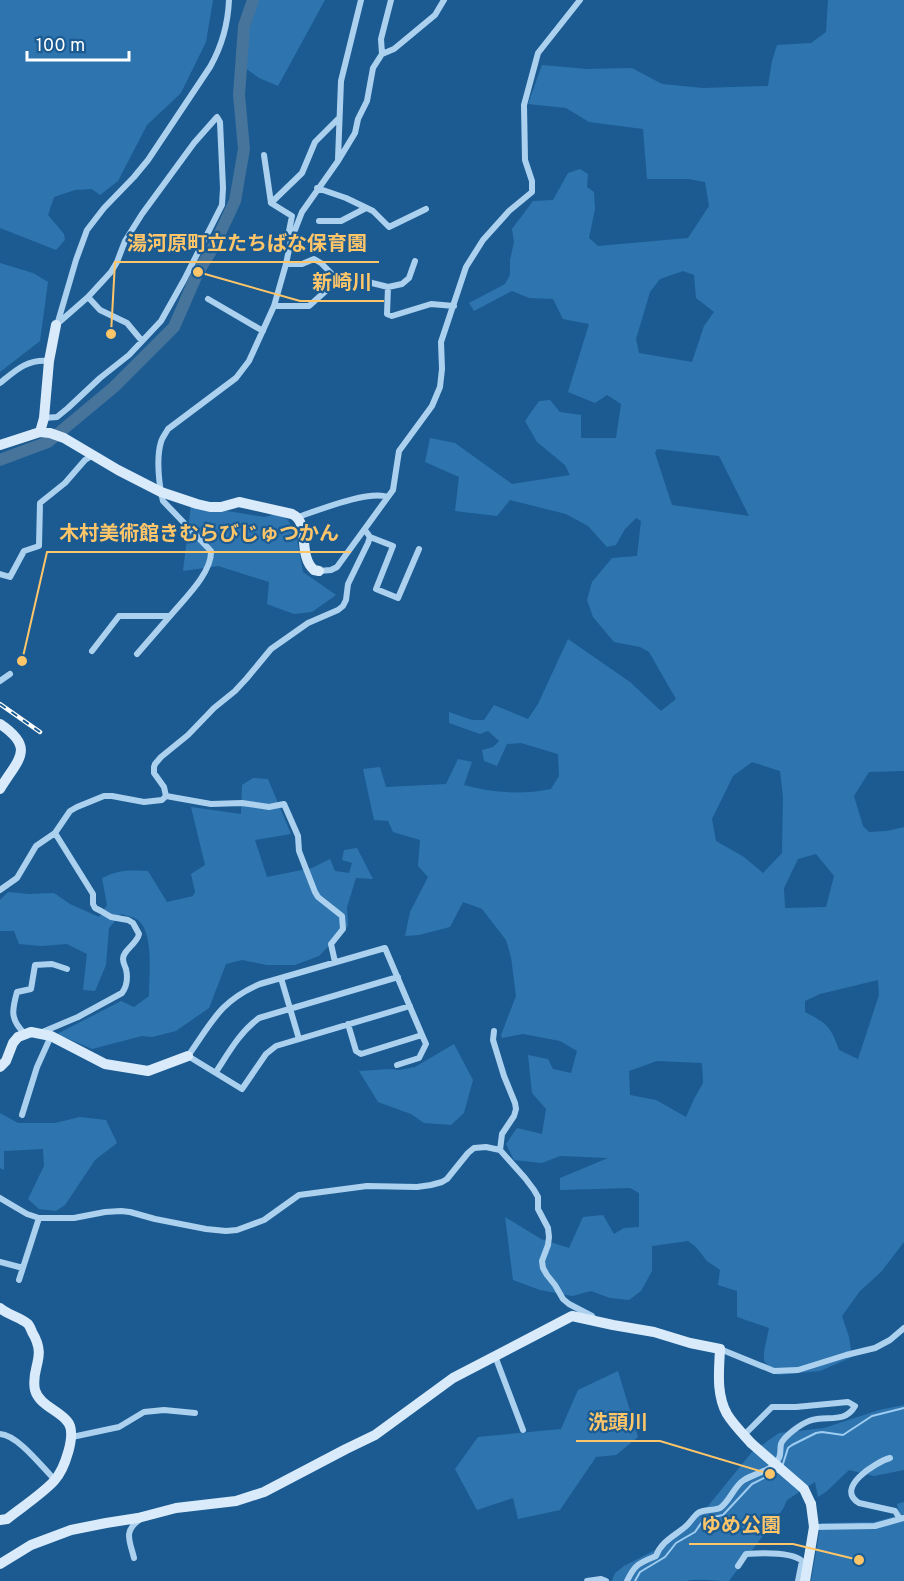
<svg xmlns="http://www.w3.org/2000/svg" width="904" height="1581" font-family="Overpass,'Noto Sans JP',sans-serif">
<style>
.green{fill:#2e75b0;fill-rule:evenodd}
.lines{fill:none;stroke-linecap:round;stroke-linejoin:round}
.stream{stroke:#9fcdf1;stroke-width:2}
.river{stroke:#47749b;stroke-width:12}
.street{stroke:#acd1ef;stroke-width:6}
.secondary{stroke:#d9ebfb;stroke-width:10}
.rail-casing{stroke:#fff;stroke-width:4.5}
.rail{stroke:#1b5b92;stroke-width:2;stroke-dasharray:7;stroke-linecap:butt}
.secondary-bridge{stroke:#d9ebfb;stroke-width:10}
.leader{fill:none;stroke:#ffc569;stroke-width:2}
.callout-dot{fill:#ffc569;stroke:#1b5b92;stroke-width:2}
.callout-label{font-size:20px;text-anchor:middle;font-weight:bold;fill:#ffc569;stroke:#1b5b92;stroke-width:4.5;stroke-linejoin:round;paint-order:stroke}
</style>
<rect width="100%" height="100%" fill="#1b5b92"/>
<path class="green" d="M0 0H213L206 42 181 93 147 125 118 181 100 195 92 189 75 190 54 197 48 215 64 234 65 240 56 250 0 228Z
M248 0H325L278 86 259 78 245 68V16Z
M828 0H904V771L869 772 854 796 863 826 869 832 887 831 904 827V1242L881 1272 860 1291 842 1316 849 1337 852 1357 820 1371 778 1375 764 1361V1352L769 1328 737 1317V1291L718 1285 720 1270 707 1261 696 1247 688 1241 652 1246V1271L641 1291 629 1300 610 1298 591 1291 572 1296 540 1290 513 1280 505 1217 541 1239 569 1248 583 1217 603 1215 614 1234 624 1228 639 1227V1193L630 1188 560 1190V1178L608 1158 560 1156 542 1163 514 1160 506 1144 517 1128 542 1134 546 1109 532 1093 528 1055 548 1059 553 1069 571 1073 577 1051 560 1041 523 1034 502 1038 501 1035 516 996 511 957 506 940 482 909 463 902 450 927 419 935 405 936 410 912 428 877 418 866 420 840 393 832 388 821 374 820 363 769 380 767 386 787 446 784 458 759 472 762 464 785C492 793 522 795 551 789L559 776 558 754 521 743 507 744 497 766 484 761 482 750 493 747 499 741 488 731 480 734 449 723V712L472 720H484L494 705 528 719 538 704 568 639 630 682 661 711 676 699 649 652 640 647 614 642 593 617 587 600 592 582 612 558 637 556 641 521 636 518 625 529 616 545 607 547 588 526 566 514 510 500 497 516 455 511 459 477 425 462 430 438 455 443 512 484 570 475 565 465 537 442 525 421 539 401 550 400 560 412 581 415V438H616L621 404 607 395 595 403 568 392 589 324 563 319 553 299 529 298 512 291 474 311 469 303 505 284 510 275V260L514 242 512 229 533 201 553 200 568 173 580 169 588 174 587 187 594 192 595 209 589 238 598 246 688 238 709 206 705 182 688 179H647L643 129 589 122 566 108 528 104 542 65 587 69 632 68 662 84 703 88 768 86 772 61 777 45 811 43 826 32ZM683 271 694 275 696 298 714 312 704 326 692 362 639 353 636 339 650 292 660 279ZM657 449 719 456 749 516 672 505 655 453ZM752 762 780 771 783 797 782 853 763 873 744 857 716 841 712 819 733 776ZM816 854 834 876 826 907 785 908 784 888 798 859ZM878 980 879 995 858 1059 839 1050C831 1026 826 1023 805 1012V1001L820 994ZM657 1061 702 1063 703 1083 694 1099 686 1117 656 1100 630 1095 629 1071Z
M0 263 33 273 48 282 40 341 0 372Z
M191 505 264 517 277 514 288 520 296 534 303 572 336 595 312 612 294 614 267 604 269 582 218 566 183 571Z
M253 778 268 779 291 834 255 840 267 877 312 868 330 859 335 871 349 873 352 863 342 860 344 850 357 848 373 879 356 878 347 907 348 926 319 956 295 965H267L242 960 226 964 209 1008 176 1031 152 1037 142 1036 92 1049 57 1034 121 1001 134 1007 149 996C149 976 154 935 139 921 135 917 127 916 121 914L109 928 106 965 95 991 83 990 87 954 67 944 41 946 19 944 14 931H0V900L8 892 29 894 54 893 70 904 99 917 107 905 102 878C119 870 128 870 148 871L167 902 193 896 195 892 191 874 205 865 191 807 241 814 242 785Z
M454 1044 473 1080 464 1113 451 1125 424 1123 411 1114 378 1102 359 1071 390 1069 399 1070 415 1067Z
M0 1113 18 1123H55L80 1117 106 1120 117 1143 95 1160 65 1205 56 1211 39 1209 28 1199 44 1166 43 1149 4 1151V1170L0 1168Z
M618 1371 638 1437 616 1455 596 1457 560 1510 518 1519 513 1498 477 1510 455 1469 478 1437 561 1429 578 1390Z
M904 1405V1470L874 1476 849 1470 827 1491 818 1497 815 1482 787 1500 783 1509 729 1581C719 1581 694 1578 686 1581H612L615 1573 624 1566 667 1544 687 1528 708 1506 752 1452 779 1433 824 1428 879 1410Z
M904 1502V1581H811L821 1523 874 1522 900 1515 897 1504Z"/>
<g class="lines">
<path class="stream" d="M782 1467 788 1448 792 1445 816 1433 822 1432 843 1435 872 1416 904 1408
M635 1581 640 1572 665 1557 676 1543 695 1532 704 1519 723 1515 752 1484 778 1471"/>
<path class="river" d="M0 460 48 442 114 387 174 327 198 272 214 246 235 201 244 149 239 95 244 26 253 0"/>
<path class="street" d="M382 54 381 39 391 0
M264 155 271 203 292 216 289 231 291 240
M338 159 341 81 361 0
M317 188 346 198 373 211 389 227 426 209
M271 203 302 173 315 142 339 118
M319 221H341L366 208
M286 264H302L314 259 321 263 338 280 355 275 372 283 388 287 402 284 409 278 415 261
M388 287 387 314 392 316 431 304 454 306
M88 297 100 310 127 323 142 341
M208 299 263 331
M274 306H309L338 280
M57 325 76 260 87 230 104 208 134 177 148 160 210 67C222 46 228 24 229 0
M0 383C16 370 27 359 49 361
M44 418 57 417 68 408 100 378 129 355 161 321 184 280 222 205 223 188 220 122 217 117 194 143 142 214 125 241 117 262 111 272 88 297 56 325
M298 517C319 510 368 490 388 497
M370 537 393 546 376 589 398 598 419 549
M319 571 331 570 337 567 393 490 399 451 432 406 440 387 442 369 441 342 466 267 483 240 509 211 532 192V181L525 160 524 105 538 53 580 0
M0 574 10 577 24 551 39 546 40 503 65 483 85 460 93 455
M92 651 119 616H170C184 599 212 573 211 551L163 501C159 486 156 458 161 442 162 438 166 433 168 429L236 378 249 361 274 306 286 264 291 240 302 212 338 161 355 133 358 119 367 101 373 68 382 54 394 49 435 15 444 0
M137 654 170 616
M0 681 10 674
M166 796 164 787 154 773V767L155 764 161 757 188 735 214 708 235 691 247 678 271 649 308 623 338 610 343 606 346 600 348 584 368 543 370 537 365 530
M0 890 17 878 36 846 55 833 70 811 77 807 104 796H112L144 802 162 800 166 796 211 804 242 803 269 807 284 804 298 836 299 851 315 892 318 897 342 916 343 929 331 944 335 962
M281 978 299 1039
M348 1024 356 1051 361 1054 422 1035 385 948 260 984C220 1001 212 1022 188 1056L242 1089 266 1054 276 1046 410 1006
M494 1031 493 1040 504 1076 515 1103 516 1109 514 1116 502 1134 500 1150
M24 1033C10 1019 12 1010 17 992L31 989 35 965 52 964 67 969
M40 1033 78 1017 122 993C127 986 128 978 126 969 125 966 123 963 123 959 123 950 137 944 139 934L133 923 128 920 111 917 101 911 95 908 93 904V894L55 833
M397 1065 419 1058 426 1044 422 1035
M216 1072C229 1052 240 1032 259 1018L398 977
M22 1115 37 1067 51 1036
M0 1198 27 1214 39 1218H74L105 1212 121 1211 130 1212 155 1219 206 1229 226 1231 237 1230 264 1220 299 1195 367 1186 417 1187 431 1185 442 1182 447 1179 468 1153 474 1148 486 1147 500 1150 525 1178 534 1190 538 1197V1209L548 1228 549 1237 548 1245 542 1261 543 1268 547 1275 555 1285 563 1299 569 1304 592 1316 595 1320
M0 1262 23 1268
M19 1280 39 1218
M720 1349 774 1371 798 1370 846 1355 875 1348 890 1340 904 1328
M495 1356 523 1430
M0 1434C18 1435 42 1467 55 1480
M72 1437 119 1427 144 1412 164 1410 195 1413
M890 1458C876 1462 834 1488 859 1503L895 1511 900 1519
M814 1527 875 1526 904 1518
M134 1558C130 1541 123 1532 139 1520L138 1519
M738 1566 746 1554C760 1553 791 1551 802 1561L798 1581
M587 1581 601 1579 606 1581
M627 1581C635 1564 639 1563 656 1556 661 1542 674 1536 685 1527 690 1523 693 1517 698 1513 704 1509 713 1511 720 1508 730 1501 734 1486 744 1480 755 1473 773 1471 779 1458 781 1454 780 1448 781 1444 784 1436 801 1424 809 1421 826 1414 844 1425 855 1406L848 1402 796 1407H772L744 1435"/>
<path class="secondary" d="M40 432 44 418 49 361 56 325
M0 445 40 432 50 433 64 438 118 470 161 492 197 504 210 507H221L239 502 292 514C311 523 297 555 314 570L319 571
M0 724C37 749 17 760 0 789
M0 1067 6 1061 13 1043 18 1037 31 1032 51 1036 105 1064 148 1071 188 1056
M0 1308C8 1315 20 1317 28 1324 29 1325 32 1331 32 1332 48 1358 30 1367 35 1390 39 1405 58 1410 67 1421 78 1433 64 1470 54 1481 42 1494 22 1507 7 1519L0 1520
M0 1564 31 1545 71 1530 106 1523 138 1518 176 1508 236 1501 264 1492 346 1449 375 1435 453 1378 572 1316 613 1325 654 1332 690 1343 720 1349C719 1371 716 1394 727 1414 733 1424 743 1434 751 1443
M805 1581 814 1527 811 1504"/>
<defs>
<path id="rail" d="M0 704 40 732"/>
</defs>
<use href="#rail" class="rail-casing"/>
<use href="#rail" class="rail"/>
<path class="secondary-bridge" d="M751 1443 804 1489 811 1504"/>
</g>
<path class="leader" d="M111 334L115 262H379M198 272L300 301H384M22 661L47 552H351M770 1474L660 1441H576M859 1560L793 1544H689"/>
<g class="callout-dot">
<circle cx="111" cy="334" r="6"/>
<circle cx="198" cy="272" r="6"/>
<circle cx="22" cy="661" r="6"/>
<circle cx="770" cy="1474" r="6"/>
<circle cx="859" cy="1560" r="6"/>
</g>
<g class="callout-label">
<text x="247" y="250">湯河原町立たちばな保育園</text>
<text x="342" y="289">新崎川</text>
<text x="199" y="540">木村美術館きむらびじゅつかん</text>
<text x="618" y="1429">洗頭川</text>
<text x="741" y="1532">ゆめ公園</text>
</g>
<path d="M27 51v9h102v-9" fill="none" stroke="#ffffff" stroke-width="3"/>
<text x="36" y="51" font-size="18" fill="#ffffff" stroke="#1b5b92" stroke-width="4.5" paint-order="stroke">100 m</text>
</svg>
